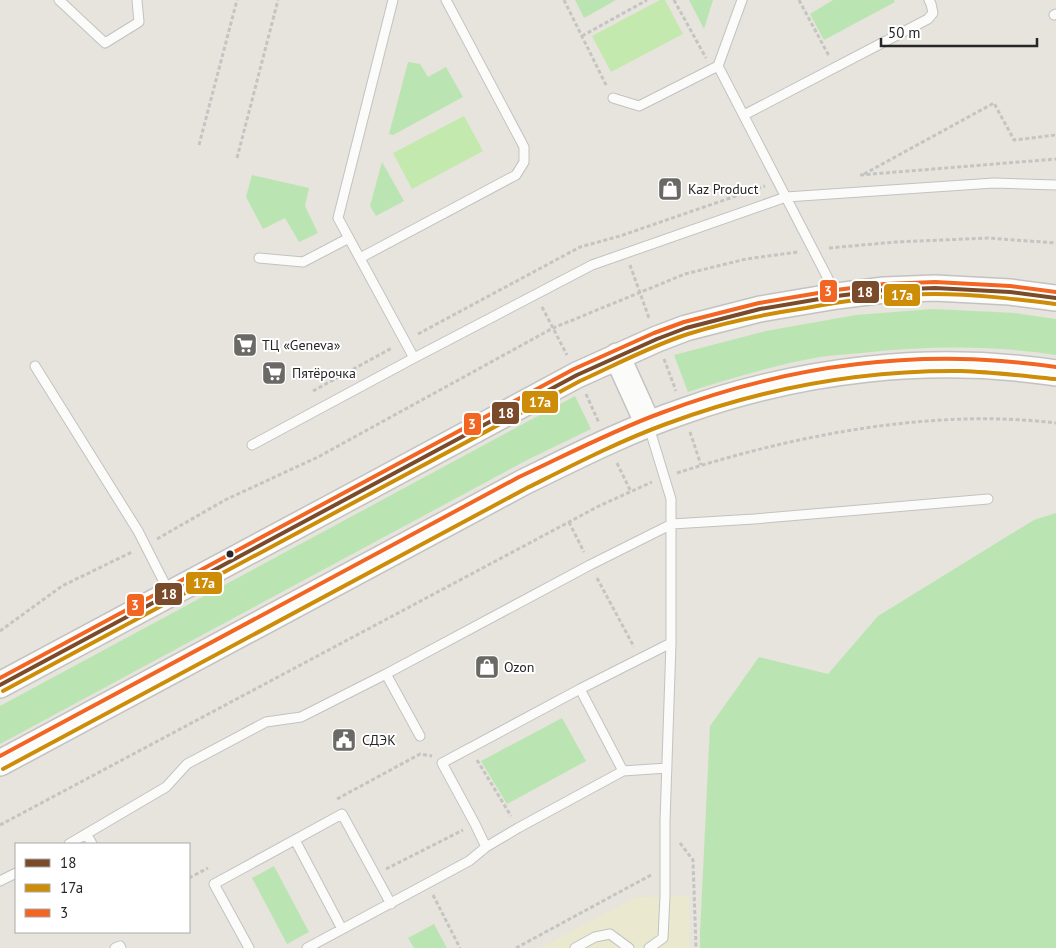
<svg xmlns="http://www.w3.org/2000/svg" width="1056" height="948" font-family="'PT Sans',sans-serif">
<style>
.education{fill:#eae8cf}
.green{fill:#bae5b2}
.pitch{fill:#c4e9af}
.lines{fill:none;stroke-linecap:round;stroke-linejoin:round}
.lane-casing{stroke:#c3c2c2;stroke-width:11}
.secondary-casing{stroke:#c3c2c2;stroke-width:28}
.path{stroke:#c4c4c3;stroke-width:3;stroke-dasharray:4 2.5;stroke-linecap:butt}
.lane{stroke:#fbfbfa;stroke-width:9}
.secondary{stroke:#fbfbfa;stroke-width:25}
.bus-1-casing{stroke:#fff;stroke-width:8}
.bus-2-casing{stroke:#fff;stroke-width:8}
.bus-3-casing{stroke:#fff;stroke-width:8}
.bus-1{stroke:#7a4b2a;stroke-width:4}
.bus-2{stroke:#cd8d08;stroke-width:4}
.bus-3{stroke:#f26522;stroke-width:4}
.bus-dot{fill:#272727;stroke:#fff;stroke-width:2}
.labels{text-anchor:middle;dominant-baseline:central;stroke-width:4;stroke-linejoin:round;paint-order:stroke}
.poi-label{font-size:14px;fill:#272727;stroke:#fff;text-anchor:start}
.line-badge{stroke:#fff;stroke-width:2}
.badge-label{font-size:14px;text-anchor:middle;font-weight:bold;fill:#fff}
</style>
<rect width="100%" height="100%" fill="#e6e4dc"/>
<path class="education" d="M689 896 690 948H540L636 897Z"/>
<path class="green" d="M575 0H616L584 18Z
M689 0H713L704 29Z
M833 0H894L895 2 824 40 810 14Z
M408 62 420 64 428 77 446 67 463 97 393 135 389 134Z
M382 162 404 201 376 216 370 206Z
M252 175 309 188 305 206 318 233 299 242 285 218 263 229 246 197Z
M933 309 1015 313 1056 319V355C992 345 926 346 862 353 848 354 834 355 820 357 775 365 731 378 688 392L674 355 766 331 856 315Z
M575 396 591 429 527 460 0 744V706Z
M1056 513V948H700V933L710 726 759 657 828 674 878 616 1034 520Z
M562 718 586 761 507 804 481 761Z
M274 866 309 932 287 944 252 878Z
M434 924 447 948H414L408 938Z"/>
<path class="pitch" d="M660 0H665L683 34 611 72 592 36Z
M464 116 483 151 412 189 393 153Z"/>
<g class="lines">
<defs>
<path id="lane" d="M59 0 105 43 139 22 137 0
M393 0 338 218 414 358
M742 0 718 66 836 294
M1054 15 1056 14
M613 98 639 106 718 66
M744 115 928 19 933 13 931 4 929 0
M259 258 303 262 349 238
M360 258 516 175 524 162V147L446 0
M35 366 138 531 169 592
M649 427 671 499V643L665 822V896L663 938 649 948
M252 445 414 358 592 265 786 197 994 183 1056 185
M386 674 420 736
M580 689 623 771
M87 835 92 844
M295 840 342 929
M69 844 166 787 187 764 266 722 301 717 386 674 590 565 672 524 754 519 988 499
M486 847 475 824 442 763 580 689 671 643
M0 881 16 873
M115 948 120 946 121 948
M249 948 214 884 342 814 391 904
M307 948 469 861 486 847 518 828 623 771 667 768
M575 948 595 937 610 934 629 948"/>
<path id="secondary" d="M617 356 648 424
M0 685 343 501 577 375 657 339 686 328 760 309 837 296 884 290 935 288 1010 292 1056 298
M0 763 522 483C575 457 628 430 684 411 803 369 931 354 1056 373"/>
</defs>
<use href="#lane" class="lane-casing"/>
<use href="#secondary" class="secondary-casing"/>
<path class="path" d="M564 0 607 87
M674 0 706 58
M799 0 829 56
M582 36 647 0
M199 145 237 0
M237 158 278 0
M864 174 994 103 1014 140 1056 135
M860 175 1056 159
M829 248 896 242 988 238 1056 243
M630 265 649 318
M542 307 567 355
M418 334 580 247 620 236 765 186
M664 359 676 391
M313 391 392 348
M586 394 599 423
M690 432 701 465
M617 463 631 492
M677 473C795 435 932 408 1056 423
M569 522 584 552
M157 539 225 500 318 457 553 328 685 274 746 259 798 252
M597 578 634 647
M0 631 62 586 132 552
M477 760 511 816
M337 799 420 754 432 756
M0 825 599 506 652 482
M680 843 693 860 696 948
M386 869 463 830
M189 878 208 868
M433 895 460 948
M516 948 651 875"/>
<use href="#lane" class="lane"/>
<use href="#secondary" class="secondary"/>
<defs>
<path id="bus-1" d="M0 685 577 375 657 339 686 328 760 309 837 296 884 290 935 288 1010 292 1056 298"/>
<path id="bus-2" d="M3 691 580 381C615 365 651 346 688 334 726 322 766 314 806 308 849 300 891 294 934 294 975 294 1015 299 1055 304
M3 769 525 489C571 466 617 442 666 424 760 389 860 370 961 371 993 372 1024 376 1055 379"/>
<path id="bus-3" d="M0 678 574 369 654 333 684 322 759 303 836 290 884 284 935 282 1010 286 1056 292
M0 756 519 477C566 455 612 431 661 413 756 377 859 357 961 359 993 359 1025 363 1056 367"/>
</defs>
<use href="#bus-1" class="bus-1-casing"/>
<use href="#bus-2" class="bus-2-casing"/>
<use href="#bus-3" class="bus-3-casing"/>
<use href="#bus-1" class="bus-1"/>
<use href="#bus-2" class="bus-2"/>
<use href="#bus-3" class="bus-3"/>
</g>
<defs>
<symbol id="shop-square" viewBox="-11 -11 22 22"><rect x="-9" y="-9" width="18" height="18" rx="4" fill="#6a6966" stroke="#fff"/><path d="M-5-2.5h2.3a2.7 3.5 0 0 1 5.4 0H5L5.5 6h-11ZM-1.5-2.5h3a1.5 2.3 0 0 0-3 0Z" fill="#fff"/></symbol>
<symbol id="supermarket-square" viewBox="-11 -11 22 22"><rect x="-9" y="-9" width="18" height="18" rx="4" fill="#6a6966" stroke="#fff"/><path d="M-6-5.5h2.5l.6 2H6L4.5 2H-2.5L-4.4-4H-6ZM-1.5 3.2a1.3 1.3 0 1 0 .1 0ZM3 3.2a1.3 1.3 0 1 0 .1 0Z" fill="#fff"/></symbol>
<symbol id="civic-square" viewBox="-11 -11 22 22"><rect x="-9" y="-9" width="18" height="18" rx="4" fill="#6a6966" stroke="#fff"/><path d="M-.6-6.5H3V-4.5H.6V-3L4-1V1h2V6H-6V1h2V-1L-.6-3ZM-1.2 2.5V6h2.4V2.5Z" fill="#fff"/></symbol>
</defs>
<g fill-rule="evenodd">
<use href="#shop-square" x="656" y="175" width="28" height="28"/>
<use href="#supermarket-square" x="231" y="331" width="28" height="28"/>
<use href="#supermarket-square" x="260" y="359" width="28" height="28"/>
<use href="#shop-square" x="473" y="653" width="28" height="28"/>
<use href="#civic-square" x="330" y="726" width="28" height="28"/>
</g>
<circle class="bus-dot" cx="230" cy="554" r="4.5"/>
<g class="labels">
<g class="poi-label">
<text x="688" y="189">Kaz Product</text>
<text x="262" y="345">ТЦ «Geneva»</text>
<text x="292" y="373">Пятёрочка</text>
<text x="504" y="667">Ozon</text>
<text x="362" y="740">СДЭК</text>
</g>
</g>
<g class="line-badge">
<rect x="819" y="279" width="19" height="24" rx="5" fill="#f26522"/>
<rect x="851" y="280" width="29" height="24" rx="5" fill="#7a4b2a"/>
<rect x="883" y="283" width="38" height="24" rx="5" fill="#cd8d08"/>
<rect x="521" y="390" width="38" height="24" rx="5" fill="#cd8d08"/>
<rect x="491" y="401" width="29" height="24" rx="5" fill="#7a4b2a"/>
<rect x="463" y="412" width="19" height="24" rx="5" fill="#f26522"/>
<rect x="185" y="571" width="38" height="24" rx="5" fill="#cd8d08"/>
<rect x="154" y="582" width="29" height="24" rx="5" fill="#7a4b2a"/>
<rect x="126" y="593" width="19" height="24" rx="5" fill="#f26522"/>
</g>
<g class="badge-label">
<text x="828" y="296">3</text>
<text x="865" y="297">18</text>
<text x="902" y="300">17a</text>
<text x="540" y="407">17a</text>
<text x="506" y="418">18</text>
<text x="472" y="429">3</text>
<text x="204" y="588">17a</text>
<text x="169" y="599">18</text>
<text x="135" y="610">3</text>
</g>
<rect x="15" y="843" width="175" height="90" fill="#ffffff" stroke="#a9a9a9"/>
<rect x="25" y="859" width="25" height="8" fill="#7a4b2a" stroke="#a9a9a9"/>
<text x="60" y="868" font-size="15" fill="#272727">18</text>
<rect x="25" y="884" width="25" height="8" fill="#cd8d08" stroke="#a9a9a9"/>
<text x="60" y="893" font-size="15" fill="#272727">17a</text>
<rect x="25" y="909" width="25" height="8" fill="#f26522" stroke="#a9a9a9"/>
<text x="60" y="918" font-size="15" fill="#272727">3</text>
<path d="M881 38v8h156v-8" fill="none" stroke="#272727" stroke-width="2.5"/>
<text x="888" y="38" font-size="15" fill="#272727" stroke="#ffffff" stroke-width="4" paint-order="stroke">50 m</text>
</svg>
